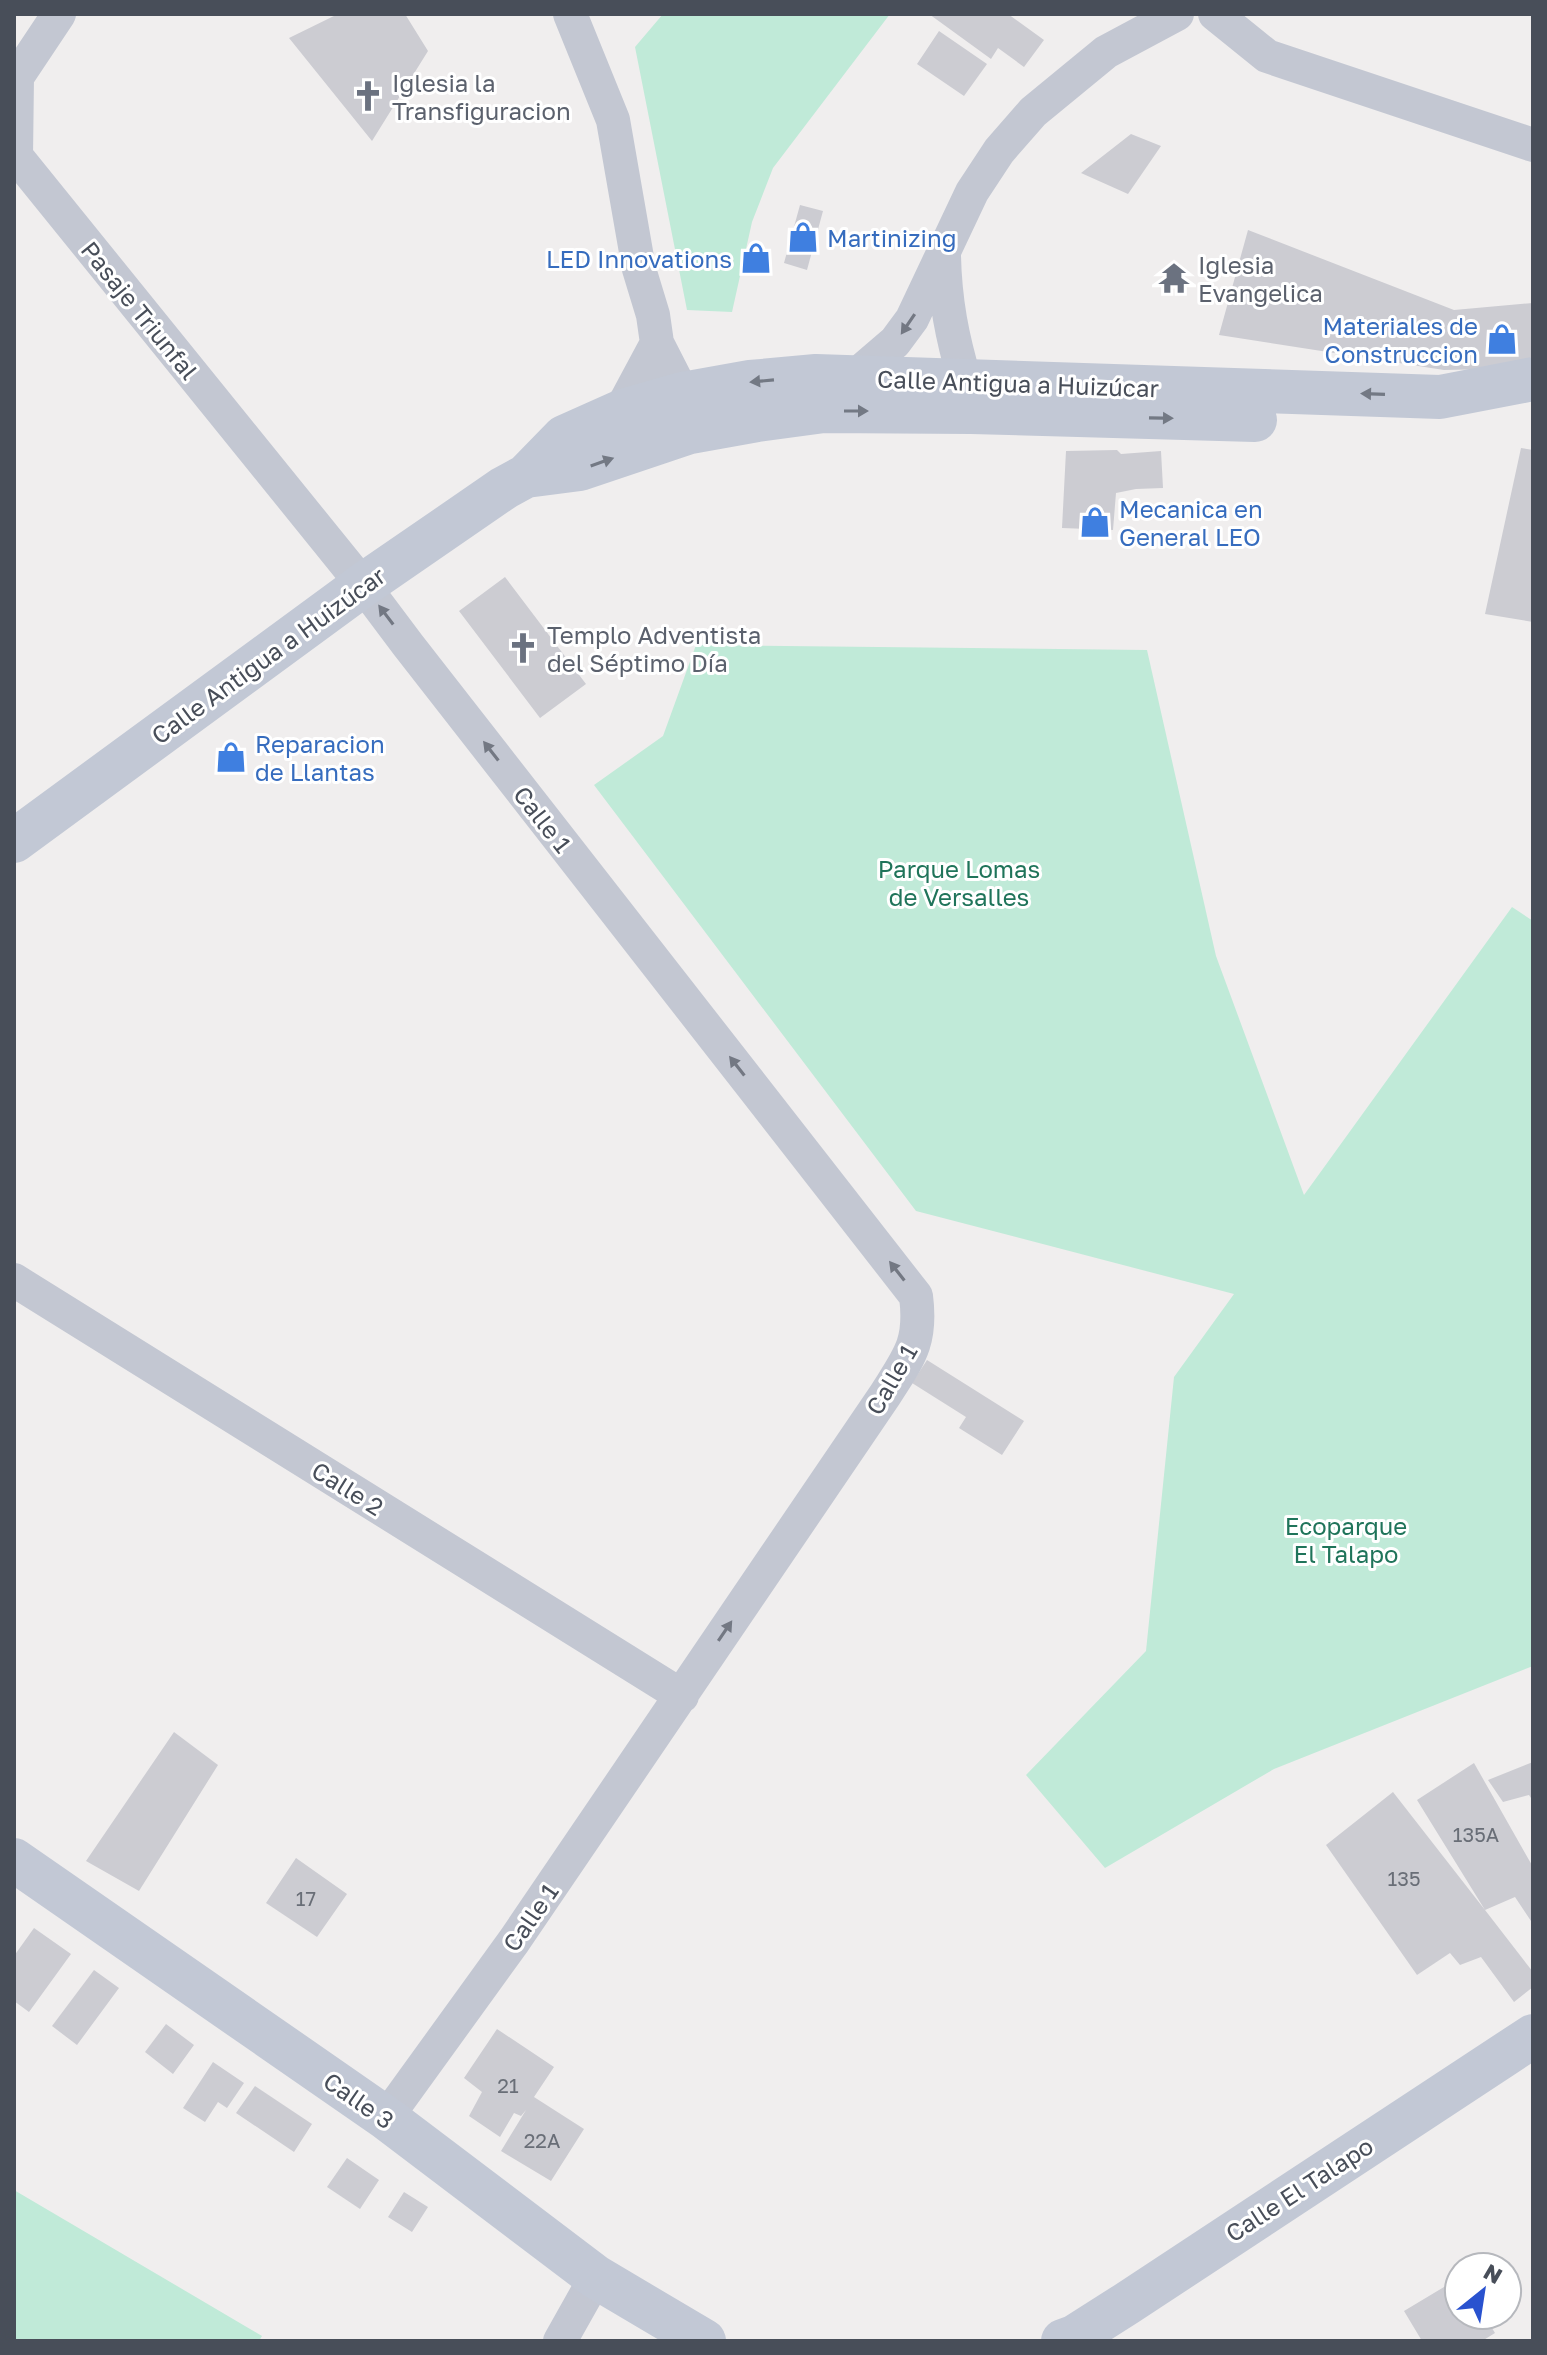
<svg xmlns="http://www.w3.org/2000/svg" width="1547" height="2355" font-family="'Golos Text',sans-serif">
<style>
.green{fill:#c0ead8}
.building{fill:#ccccd2}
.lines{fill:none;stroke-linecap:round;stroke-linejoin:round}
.street{stroke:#c3c7d2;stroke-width:34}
.secondary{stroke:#c2c8d5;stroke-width:44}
.oneway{fill:#737883}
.oneway2{fill:#737984}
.labels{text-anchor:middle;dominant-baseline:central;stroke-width:6;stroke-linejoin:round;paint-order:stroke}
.number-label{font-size:20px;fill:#696e77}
.worship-label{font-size:24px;fill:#5b616d;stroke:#fff;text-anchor:start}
.shop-label{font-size:24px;fill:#366cbe;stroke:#fff;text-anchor:start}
.street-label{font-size:24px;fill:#484e59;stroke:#fff}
.park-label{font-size:24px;fill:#1f745a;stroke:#fff}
</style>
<rect width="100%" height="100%" fill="#f0eeee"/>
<path class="green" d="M663 14H890L773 168 752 222 732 312 687 310 635 47Z
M696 645 1147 650 1216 956 1304 1195 1512 907 1533 921V1666L1274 1769 1105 1868 1026 1775 1146 1651 1174 1377 1234 1294 916 1211 594 785 663 736Z
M14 2190 262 2336 259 2341H14Z"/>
<path class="building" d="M338 14H405L428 51 372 141 289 38Z
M929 14H1008L1044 40 1024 67 998 48 991 59Z
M939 31 987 64 964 96 917 64Z
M1131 134 1161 146 1128 194 1081 173Z
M800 205 823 211 807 270 784 263Z
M1248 230 1454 310 1533 303V357L1494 369 1444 370 1219 335Z
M1521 448 1533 450V622L1485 614Z
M1117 450 1121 454 1161 451 1163 488 1136 489 1116 493 1113 530 1062 528 1066 451Z
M505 577 586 684 540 718 459 611Z
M927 1360 1024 1421 1002 1455 959 1428 966 1417 912 1383Z
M174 1732 218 1765 139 1891 86 1861Z
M1533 1762V1801L1529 1795 1503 1802 1488 1780Z
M1474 1763 1533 1867V1924L1515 1897 1485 1910 1533 1972V1987L1514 2002 1481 1957 1460 1965 1450 1953 1417 1975 1326 1845 1393 1792 1485 1910 1417 1800Z
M296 1858 347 1894 317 1937 266 1903Z
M34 1928 71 1954 29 2012 14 2001V1956Z
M94 1970 119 1988 77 2045 52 2026Z
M166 2024 194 2045 173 2074 145 2052Z
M497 2029 554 2067 534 2097 584 2129 551 2181 501 2151 526 2110 521 2116 514 2113 500 2137 469 2116 482 2092 464 2078Z
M213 2062 244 2083 227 2108 218 2102 205 2122 183 2108Z
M255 2086 312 2124 294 2152 236 2113Z
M347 2158 379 2180 360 2209 327 2187Z
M404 2192 428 2207 412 2232 388 2217Z
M1459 2278V2315H1484L1495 2333 1482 2341H1422L1404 2311Z"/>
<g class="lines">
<path class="street" d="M59 14 17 77 16 156 363 585 408 645 916 1296C922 1343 909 1357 885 1395L514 1941 386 2118
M570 14 613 120 639 269 653 315 657 343 683 394
M1215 14 1267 56 1533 145
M944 256C945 301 952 337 965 381
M853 378 895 342 912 319 972 192 999 151 1033 112 1106 52 1177 14
M620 412 657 343
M14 1280 682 1696
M560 2341 596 2277"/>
<path class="secondary" d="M526 476 580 469 690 432 757 420 824 411 971 412 1255 420
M14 841 363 585 504 488 526 476 564 437 620 412 683 394 750 382 816 376 1440 397 1533 379
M14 1860 386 2118 596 2277 704 2341
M1063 2341 1074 2337 1126 2304 1533 2036"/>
</g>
<defs><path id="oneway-solid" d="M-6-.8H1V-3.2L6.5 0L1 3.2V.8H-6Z" transform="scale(2)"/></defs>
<g class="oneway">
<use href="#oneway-solid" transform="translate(908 324) rotate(124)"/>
<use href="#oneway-solid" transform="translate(386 615) rotate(-127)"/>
<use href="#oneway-solid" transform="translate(491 751) rotate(-128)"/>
<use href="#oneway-solid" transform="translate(737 1066) rotate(-128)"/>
<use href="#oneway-solid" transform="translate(897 1271) rotate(-128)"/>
<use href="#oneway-solid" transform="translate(725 1631) rotate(-56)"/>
</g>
<g class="oneway2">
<use href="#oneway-solid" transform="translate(762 381) rotate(175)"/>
<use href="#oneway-solid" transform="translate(1373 394) rotate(-178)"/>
<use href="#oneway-solid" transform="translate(856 411)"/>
<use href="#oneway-solid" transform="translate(1161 418) rotate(1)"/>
<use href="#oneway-solid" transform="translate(602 462) rotate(-19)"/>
</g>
<defs>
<symbol id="church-bare" viewBox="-9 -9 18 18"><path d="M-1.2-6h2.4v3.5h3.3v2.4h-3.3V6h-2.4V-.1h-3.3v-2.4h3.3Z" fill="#6b7280" stroke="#fff" stroke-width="2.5" paint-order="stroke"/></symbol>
<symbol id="shop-bare" viewBox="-9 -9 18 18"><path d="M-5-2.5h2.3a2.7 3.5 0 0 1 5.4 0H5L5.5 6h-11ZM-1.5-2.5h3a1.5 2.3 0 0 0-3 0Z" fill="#3f7fe0" stroke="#fff" stroke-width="2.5" paint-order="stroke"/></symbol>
<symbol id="temple-bare" viewBox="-9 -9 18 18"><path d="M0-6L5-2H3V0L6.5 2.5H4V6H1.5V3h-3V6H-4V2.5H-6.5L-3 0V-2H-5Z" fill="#6b7280" stroke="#fff" stroke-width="2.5" paint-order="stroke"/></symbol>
</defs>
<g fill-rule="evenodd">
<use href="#church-bare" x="346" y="74" width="44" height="44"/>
<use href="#shop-bare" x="781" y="215" width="44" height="44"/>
<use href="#shop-bare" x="734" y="236" width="44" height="44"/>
<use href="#temple-bare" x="1152" y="256" width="44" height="44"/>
<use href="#shop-bare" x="1480" y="317" width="44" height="44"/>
<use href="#shop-bare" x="1073" y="500" width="44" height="44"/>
<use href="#church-bare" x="501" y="626" width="44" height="44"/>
<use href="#shop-bare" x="209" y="735" width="44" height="44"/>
</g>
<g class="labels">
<g class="number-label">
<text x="1476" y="1834">135A</text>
<text x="1404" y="1878">135</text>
<text x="306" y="1898">17</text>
<text x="508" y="2085">21</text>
<text x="542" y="2140">22A</text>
</g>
<g class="worship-label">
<text x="392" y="82">Iglesia la<tspan x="392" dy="28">Transfiguracion</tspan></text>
<text x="1198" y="264">Iglesia<tspan x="1198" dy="28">Evangelica</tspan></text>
<text x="547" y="634">Templo Adventista<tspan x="547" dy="28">del Séptimo Día</tspan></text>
</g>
<g class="shop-label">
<text x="827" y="237">Martinizing</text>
<text x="732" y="258" text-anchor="end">LED Innovations</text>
<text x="1478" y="325" text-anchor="end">Materiales de<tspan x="1478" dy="28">Construccion</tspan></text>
<text x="1119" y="508">Mecanica en<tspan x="1119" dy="28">General LEO</tspan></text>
<text x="255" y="743">Reparacion<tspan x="255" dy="28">de Llantas</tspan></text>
</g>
<g class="street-label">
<text transform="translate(140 310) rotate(51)">Pasaje Triunfal</text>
<text transform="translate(1018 383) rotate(2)">Calle Antigua a Huizúcar</text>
<text transform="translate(268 655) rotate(-36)">Calle Antigua a Huizúcar</text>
<text transform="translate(543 819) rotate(52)">Calle 1</text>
<text transform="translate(891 1379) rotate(-60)">Calle 1</text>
<text transform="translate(348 1488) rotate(32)">Calle 2</text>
<text transform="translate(530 1917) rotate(-55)">Calle 1</text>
<text transform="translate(359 2100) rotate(35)">Calle 3</text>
<text transform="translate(1299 2189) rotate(-33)">Calle El Talapo</text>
</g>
<g class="park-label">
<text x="959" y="868">Parque Lomas<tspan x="959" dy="28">de Versalles</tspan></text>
<text x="1346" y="1525">Ecoparque<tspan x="1346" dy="28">El Talapo</tspan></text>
</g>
</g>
<rect width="1547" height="2355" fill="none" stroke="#484e59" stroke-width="32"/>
<g transform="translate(1483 2291) rotate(30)"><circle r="38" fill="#ffffff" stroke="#b6b8bd" stroke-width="2"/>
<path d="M0-6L14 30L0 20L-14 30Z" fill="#2952cf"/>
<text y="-12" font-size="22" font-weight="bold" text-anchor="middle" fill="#484e59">N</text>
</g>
</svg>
